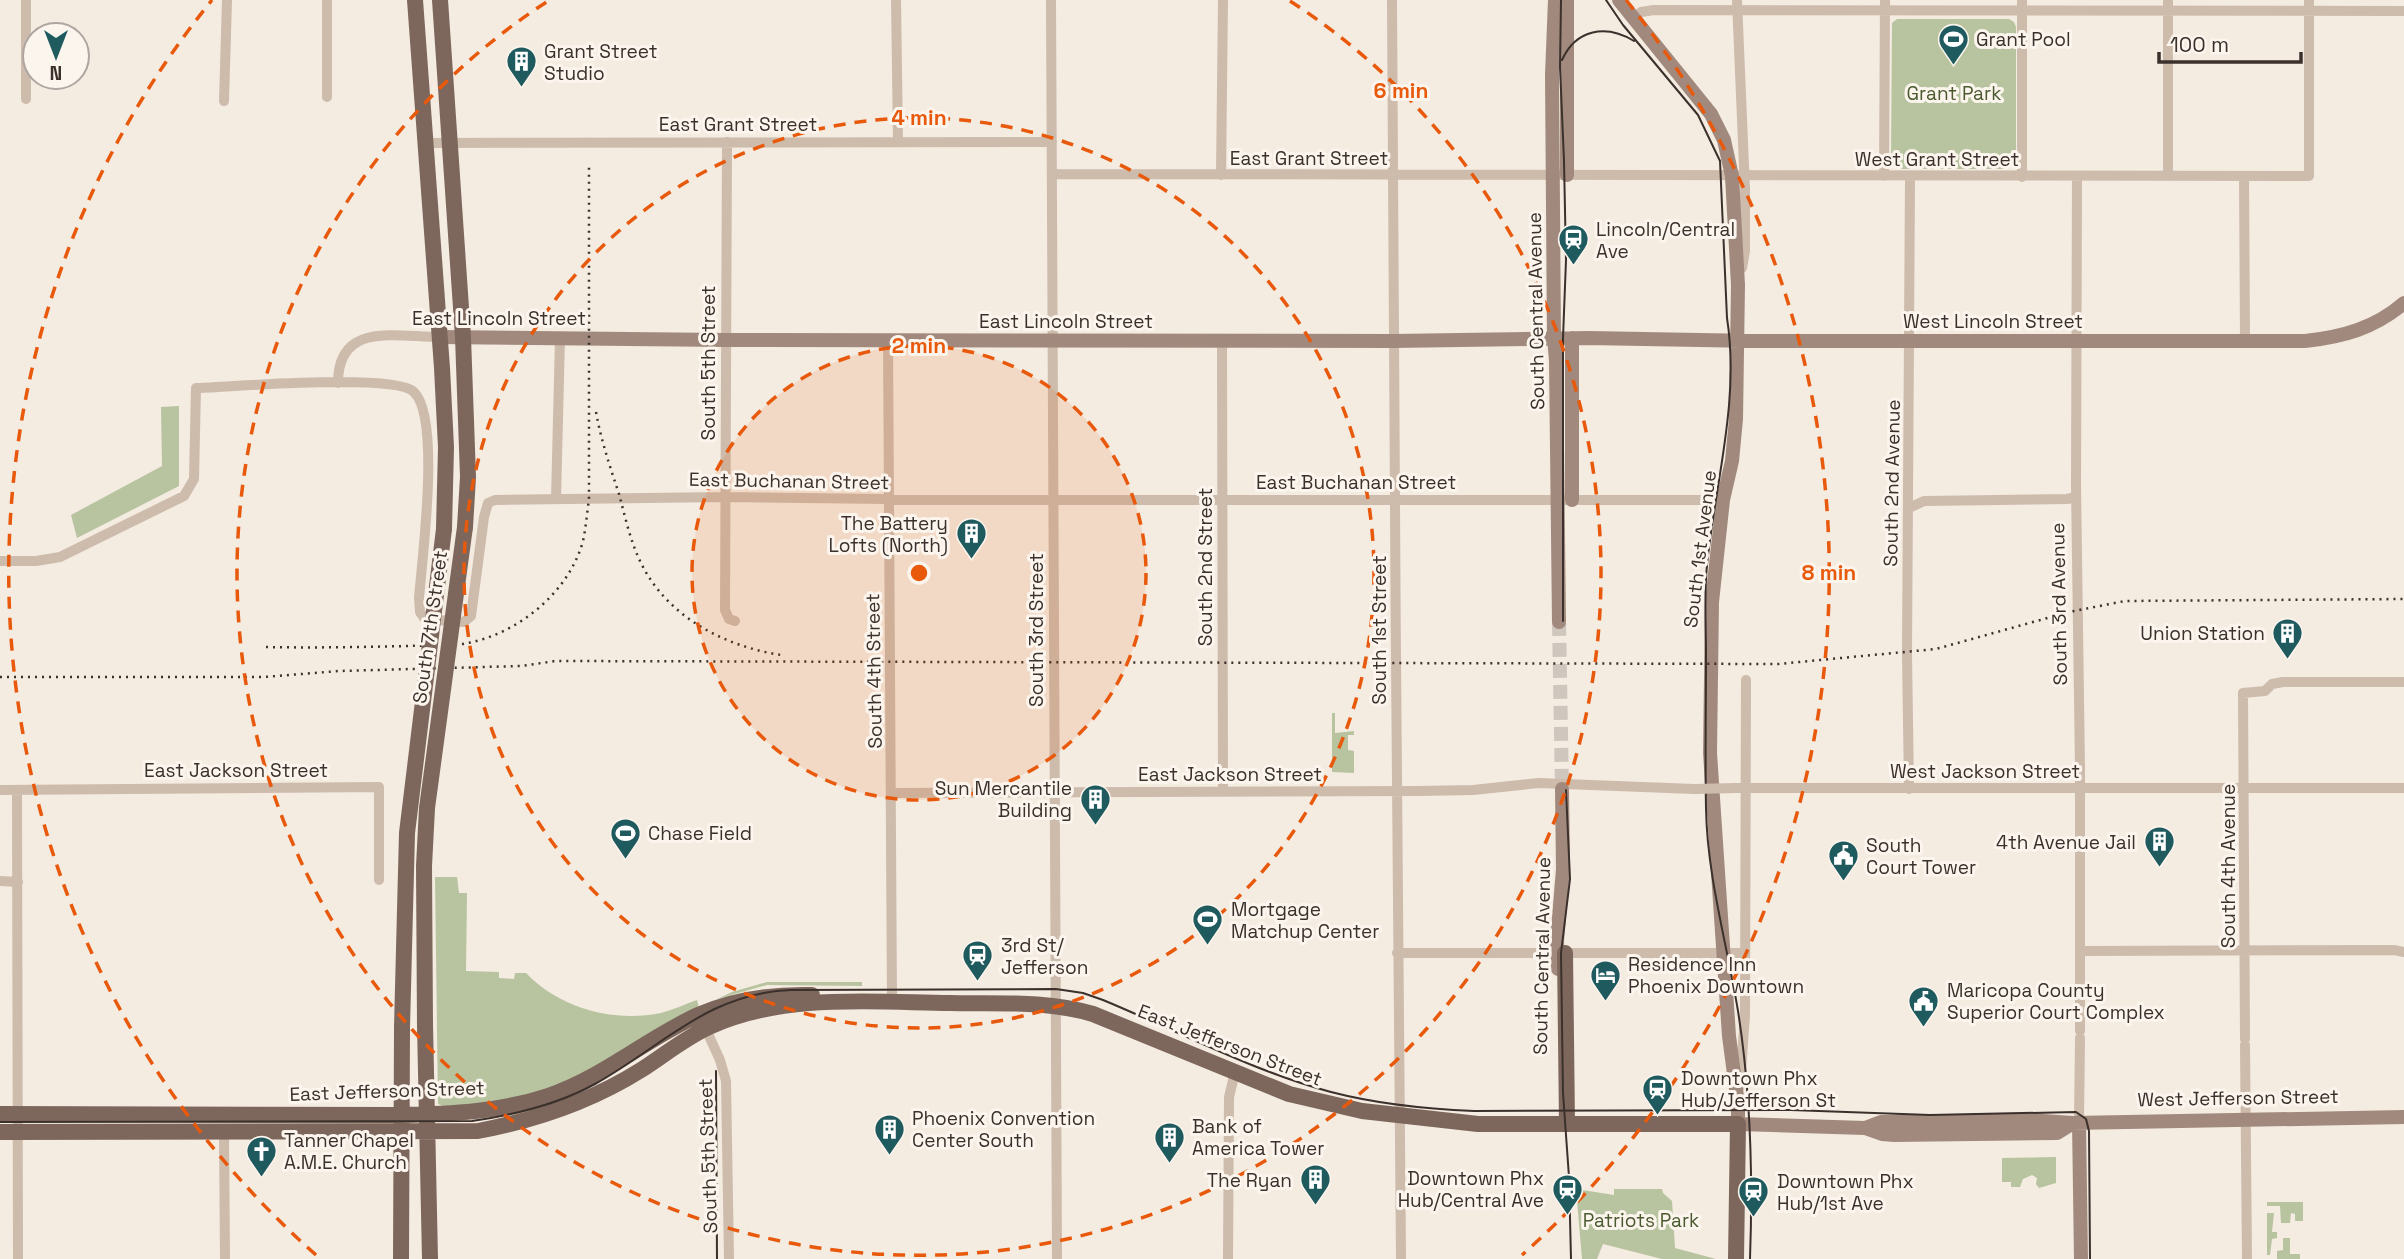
<svg xmlns="http://www.w3.org/2000/svg" width="2404" height="1259" font-family="'Space Grotesk',sans-serif">
<style>
.green{fill:#b8c4a0}
.lines{fill:none;stroke-linecap:round;stroke-linejoin:round}
.secondary-tunnel{stroke:#cfc6bd;stroke-width:14;stroke-dasharray:14 7;stroke-linecap:butt}
.street{stroke:#cdbbac;stroke-width:10}
.secondary{stroke:#a18a7d;stroke-width:14}
.primary{stroke:#7d675c;stroke-width:16}
.tram{stroke:#3b302b;stroke-width:2}
.rail{stroke:#3b302b;stroke-width:2.5;stroke-dasharray:2 5;stroke-linecap:butt}
.street-bridge{stroke:#cdbbac;stroke-width:10}
.primary-bridge{stroke:#7d675c;stroke-width:16}
.ring{fill:none;stroke:#e8590c;stroke-width:3.5;stroke-dasharray:12 9}
.labels{text-anchor:middle;dominant-baseline:central;stroke-width:6;stroke-linejoin:round;paint-order:stroke}
.poi-label{font-size:19px;fill:#3b302b;stroke:#fbf5ee;text-anchor:start}
.park-label{font-size:19px;fill:#4a5a2e;stroke:#fbf5ee}
.street-label{font-size:19px;fill:#3b302b;stroke:#fbf5ee}
.centre{fill:#e8590c;stroke:#fbf5ee;stroke-width:3.5}
.ring-label{font-size:21px;text-anchor:middle;font-weight:bold;fill:#e8590c;stroke:#fbf5ee;stroke-width:6;stroke-linejoin:round;paint-order:stroke}
</style>
<rect width="100%" height="100%" fill="#f4ebe1"/>
<path class="green" d="M1897 19H2009L2014 22 2016 27V159L2005 169H1899L1891 162 1892 23Z
M179 406V486L77 538 71 515 162 466 161 407Z
M1332 713H1335V733L1354 731V735H1348V750L1354 751V773L1332 772Z
M435 877H457L459 893H467L466 971 499 972V978L514 979 515 973H526C559 1008 614 1023 661 1013 673 1010 685 1004 697 1000L699 1008 573 1081 503 1104 445 1107 438 1104Z
M767 982H862V986L767 985 717 999 732 992Z
M2056 1157V1183L2039 1188 2036 1184 2037 1178 2032 1175 2023 1179 2020 1187H2011V1182H2002V1158Z
M1576 1189 1614 1195V1189H1662L1663 1193 1672 1201 1675 1248 1716 1259H1662L1603 1244 1597 1259H1582Z
M2267 1202H2303V1221H2295V1214L2291 1213 2290 1223H2281L2280 1206H2267Z
M2267 1213H2274L2272 1232H2277V1238L2272 1239 2270 1255H2267Z
M2283 1238H2290V1254H2300V1259H2277V1251L2283 1250Z"/>
<g class="lines">
<path class="secondary-tunnel" d="M1559 622 1562 789"/>
<path class="street" d="M26 0V99
M327 0V97
M896 0 898 141
M1051 0 1057 1259
M1392 0C1393 420 1398 839 1401 1259
M1737 0 1745 190V251L1742 268
M2022 0V177
M2168 0V176
M1633 19 1641 12 1654 10 2404 11
M224 101 227 0
M727 142 725 610 729 619 735 621
M424 143 1052 142
M1052 174 2309 176V0
M1221 175 1223 0
M1884 176 1885 0
M2077 177 2076 486 2080 768V1031
M2244 177 2245 340
M888 339 892 1003
M1222 341 1223 792
M338 383C338 321 396 337 439 337
M556 499 560 338
M1909 508 1924 501 2067 499 2076 497
M0 561H36L60 557 184 496 194 479 196 388C231 387 394 373 414 392 441 418 422 559 419 598L420 612 425 619 464 622 471 616 484 517 488 503 495 500 725 497 968 500H1723
M1736 788H2404
M1909 789 1907 653 1910 177
M0 790 379 787V880
M17 790 18 1259
M892 793 1418 791 1473 790 1539 783 1694 789
M0 881 18 882
M2080 951 2394 950 2404 952
M1397 953H1745
M704 1025 720 1060 726 1081 729 1259
M2245 1039 2243 693 2265 691 2272 684 2283 682H2404
M2245 1045 2247 1259
M1740 1086 1745 1015 1746 680
M2079 1122 2080 1038
M224 1133 225 1259
M1228 1259 1229 1097 1235 1072"/>
<path class="secondary" d="M1555 0 1552 75 1554 338 1556 360 1559 622
M1567 0V175
M1619 0 1711 114 1724 140 1732 176 1738 285 1736 419 1732 461 1723 500 1712 602 1710 753 1729 1036 1738 1104V1124L1865 1128 1882 1134 1894 1135 2057 1133 2073 1123
M439 337 725 340 1394 341 1588 338 1755 341H2305C2343 337 2375 328 2404 303
M1572 500V338
M1558 969 1557 941 1563 869 1562 789
M2079 1122 2081 1259
M1865 1128 1881 1122H1894L2027 1120 2073 1123 2404 1117"/>
<path class="primary" d="M415 0 442 368 446 447 444 529
M440 0 463 337 468 477 465 527
M1565 953 1567 1124
M425 1025 430 1259
M0 1114 400 1115C450 1114 500 1112 548 1096 602 1078 646 1039 698 1015 734 999 773 994 812 995
M0 1132 478 1131C537 1120 590 1102 641 1070 663 1056 685 1038 709 1027 783 993 871 1002 950 1003 998 1004 1046 1000 1093 1014L1289 1094 1362 1111 1478 1124H1738L1736 1259
M401 1259 402 1027"/>
<path class="tram" d="M1561 0 1560 67 1564 161 1566 260 1563 338V621
M1606 0 1623 25 1698 115 1720 161 1727 318C1740 401 1715 483 1707 565 1704 595 1706 625 1706 655 1706 706 1705 757 1706 808 1707 876 1727 944 1738 1011 1751 1093 1753 1176 1750 1259
M1562 60C1576 29 1606 24 1634 41
M1566 790 1570 879 1561 953 1563 1093 1569 1177 1571 1259
M716 1071 717 1259
M0 1122 472 1121C514 1115 557 1105 595 1084 663 1046 708 993 791 990L1056 989 1083 993 1103 1000C1178 1031 1252 1071 1331 1092 1377 1104 1426 1109 1474 1111L1791 1110 1930 1115 2076 1112 2086 1119 2089 1131 2090 1259"/>
<path class="rail" d="M596 412C601 440 610 467 619 494 625 516 630 540 640 561 666 616 723 646 781 655
M266 647C314 648 362 647 410 646 429 645 450 647 468 643 519 633 569 592 583 541 586 527 587 513 589 499V167
M0 677H264L339 671 521 666 555 661 1778 664 1936 649 2069 612 2125 601 2404 599"/>
<path class="street-bridge" d="M1694 789 1736 788"/>
<path class="primary-bridge" d="M425 1025 424 866 427 808 465 527
M402 1027 407 833 444 529"/>
</g>
<circle cx="919" cy="573" r="227" fill="#e8590c" fill-opacity=".12"/>
<g class="ring">
<circle cx="919" cy="573" r="227"/>
<circle cx="919" cy="573" r="455"/>
<path d="M1290 1A682 682 0 1 1 548 1"/>
<path d="M316 1255A910 910 0 0 1 212 0M1626 0A910 910 0 0 1 1522 1255"/>
</g>
<defs>
<symbol id="stadium-pin" viewBox="-11 -11 22 30"><path d="M0 17L-7.5 6A9.5 9.5 0 1 1 7.5 6Z" fill="#1f5a5e" stroke="#fbf5ee"/><path d="M0-5a6.5 5 0 1 0 0 10a6.5 5 0 1 0 0-10ZM-3.5-1.8h7v3.6h-7Z" fill="#fff"/></symbol>
<symbol id="building-pin" viewBox="-11 -11 22 30"><path d="M0 17L-7.5 6A9.5 9.5 0 1 1 7.5 6Z" fill="#1f5a5e" stroke="#fbf5ee"/><path d="M-4-6H4V6H1V3H-1V6H-4ZM-2.5-4.3h1.7v1.8h-1.7ZM.8-4.3h1.7v1.8H.8ZM-2.5-1h1.7V.8h-1.7ZM.8-1h1.7V.8H.8Z" fill="#fff"/></symbol>
<symbol id="station-pin" viewBox="-11 -11 22 30"><path d="M0 17L-7.5 6A9.5 9.5 0 1 1 7.5 6Z" fill="#1f5a5e" stroke="#fbf5ee"/><path d="M-3-6H3Q5-6 5-4V2Q5 4 3 4L4.5 6H3L1.5 4h-3L-3 6H-4.5L-3 4Q-5 4-5 2V-4Q-5-6-3-6ZM-3.5-4v3h7v-3ZM-3.5 1v1.5H-2V1ZM2 1v1.5H3.5V1Z" fill="#fff"/></symbol>
<symbol id="civic-pin" viewBox="-11 -11 22 30"><path d="M0 17L-7.5 6A9.5 9.5 0 1 1 7.5 6Z" fill="#1f5a5e" stroke="#fbf5ee"/><path d="M-.6-6.5H3V-4.5H.6V-3L4-1V1h2V6H-6V1h2V-1L-.6-3ZM-1.2 2.5V6h2.4V2.5Z" fill="#fff"/></symbol>
<symbol id="hotel-pin" viewBox="-11 -11 22 30"><path d="M0 17L-7.5 6A9.5 9.5 0 1 1 7.5 6Z" fill="#1f5a5e" stroke="#fbf5ee"/><path d="M-6-4.5h1.5V1H6V5H4.5V3h-9V5H-6ZM-4 0a1.8 1.8 0 1 1 3.6 0ZM.5 0V-2.5h3Q6-2.5 6 0Z" fill="#fff"/></symbol>
<symbol id="church-pin" viewBox="-11 -11 22 30"><path d="M0 17L-7.5 6A9.5 9.5 0 1 1 7.5 6Z" fill="#1f5a5e" stroke="#fbf5ee"/><path d="M-1.2-6h2.4v3.5h3.3v2.4h-3.3V6h-2.4V-.1h-3.3v-2.4h3.3Z" fill="#fff"/></symbol>
</defs>
<g fill-rule="evenodd">
<use href="#stadium-pin" x="1936" y="22" width="35" height="47"/>
<use href="#building-pin" x="504" y="44" width="35" height="47"/>
<use href="#station-pin" x="1556" y="222" width="35" height="47"/>
<use href="#building-pin" x="954" y="516" width="35" height="47"/>
<use href="#building-pin" x="2270" y="616" width="35" height="47"/>
<use href="#building-pin" x="1078" y="782" width="35" height="47"/>
<use href="#stadium-pin" x="608" y="816" width="35" height="47"/>
<use href="#building-pin" x="2142" y="824" width="35" height="47"/>
<use href="#civic-pin" x="1826" y="838" width="35" height="47"/>
<use href="#stadium-pin" x="1190" y="902" width="35" height="47"/>
<use href="#station-pin" x="960" y="938" width="35" height="47"/>
<use href="#hotel-pin" x="1588" y="958" width="35" height="47"/>
<use href="#civic-pin" x="1906" y="984" width="35" height="47"/>
<use href="#station-pin" x="1640" y="1072" width="35" height="47"/>
<use href="#building-pin" x="872" y="1112" width="35" height="47"/>
<use href="#building-pin" x="1152" y="1120" width="35" height="47"/>
<use href="#church-pin" x="244" y="1134" width="35" height="47"/>
<use href="#building-pin" x="1298" y="1162" width="35" height="47"/>
<use href="#station-pin" x="1550" y="1172" width="35" height="47"/>
<use href="#station-pin" x="1736" y="1174" width="35" height="47"/>
</g>
<g class="labels">
<g class="poi-label">
<text x="1976" y="39">Grant Pool</text>
<text x="544" y="51">Grant Street<tspan x="544" dy="22">Studio</tspan></text>
<text x="1596" y="229">Lincoln/Central<tspan x="1596" dy="22">Ave</tspan></text>
<text x="948" y="523" text-anchor="end">The Battery<tspan x="948" dy="22">Lofts (North)</tspan></text>
<text x="2265" y="633" text-anchor="end">Union Station</text>
<text x="1072" y="788" text-anchor="end">Sun Mercantile<tspan x="1072" dy="22">Building</tspan></text>
<text x="648" y="833">Chase Field</text>
<text x="2136" y="842" text-anchor="end">4th Avenue Jail</text>
<text x="1866" y="845">South<tspan x="1866" dy="22">Court Tower</tspan></text>
<text x="1231" y="909">Mortgage<tspan x="1231" dy="22">Matchup Center</tspan></text>
<text x="1001" y="945">3rd St/<tspan x="1001" dy="22">Jefferson</tspan></text>
<text x="1628" y="964">Residence Inn<tspan x="1628" dy="22">Phoenix Downtown</tspan></text>
<text x="1947" y="990">Maricopa County<tspan x="1947" dy="22">Superior Court Complex</tspan></text>
<text x="1681" y="1078">Downtown Phx<tspan x="1681" dy="22">Hub/Jefferson St</tspan></text>
<text x="912" y="1118">Phoenix Convention<tspan x="912" dy="22">Center South</tspan></text>
<text x="1192" y="1126">Bank of<tspan x="1192" dy="22">America Tower</tspan></text>
<text x="284" y="1140">Tanner Chapel<tspan x="284" dy="22">A.M.E. Church</tspan></text>
<text x="1544" y="1178" text-anchor="end">Downtown Phx<tspan x="1544" dy="22">Hub/Central Ave</tspan></text>
<text x="1292" y="1180" text-anchor="end">The Ryan</text>
<text x="1777" y="1181">Downtown Phx<tspan x="1777" dy="22">Hub/1st Ave</tspan></text>
</g>
<g class="park-label">
<text x="1954" y="93">Grant Park</text>
<text x="1641" y="1220">Patriots Park</text>
</g>
<g class="street-label">
<text x="738" y="124">East Grant Street</text>
<text x="1309" y="158">East Grant Street</text>
<text x="1937" y="159">West Grant Street</text>
<text transform="translate(1536 311) rotate(-91)">South Central Avenue</text>
<text x="499" y="318">East Lincoln Street</text>
<text x="1066" y="321">East Lincoln Street</text>
<text x="1993" y="321">West Lincoln Street</text>
<text transform="translate(708 363) rotate(-90)">South 5th Street</text>
<text transform="translate(789 481) rotate(1)">East Buchanan Street</text>
<text x="1356" y="482">East Buchanan Street</text>
<text transform="translate(1892 483) rotate(-89)">South 2nd Avenue</text>
<text transform="translate(1700 549) rotate(-83)">South 1st Avenue</text>
<text transform="translate(1205 567) rotate(-90)">South 2nd Street</text>
<text transform="translate(2059 604) rotate(-91)">South 3rd Avenue</text>
<text transform="translate(430 627) rotate(-82)">South 7th Street</text>
<text transform="translate(1036 630) rotate(-90)">South 3rd Street</text>
<text transform="translate(1379 630) rotate(-90)">South 1st Street</text>
<text transform="translate(874 671) rotate(-91)">South 4th Street</text>
<text x="236" y="770">East Jackson Street</text>
<text x="1985" y="771">West Jackson Street</text>
<text x="1230" y="774">East Jackson Street</text>
<text transform="translate(2228 866) rotate(-90)">South 4th Avenue</text>
<text transform="translate(1542 956) rotate(-89)">South Central Avenue</text>
<text transform="translate(1230 1045) rotate(21)">East Jefferson Street</text>
<text transform="translate(387 1091) rotate(-2)">East Jefferson Street</text>
<text transform="translate(2238 1098) rotate(-1)">West Jefferson Street</text>
<text transform="translate(708 1156) rotate(-92)">South 5th Street</text>
</g>
</g>
<circle cx="919" cy="573" r="10" class="centre"/>
<g class="ring-label">
<text x="1401" y="98">6 min</text>
<text x="919" y="125">4 min</text>
<text x="919" y="353">2 min</text>
<text x="1829" y="580">8 min</text>
</g>
<g transform="translate(56 56) rotate(180)"><circle r="33" fill="#fbf5ee" stroke="#aea6a0" stroke-width="2"/>
<path d="M0-5L12 26L0 18L-12 26Z" fill="#1f5a5e"/>
<text y="-10" font-size="19" font-weight="bold" text-anchor="middle" fill="#3b302b">N</text>
</g>
<path d="M2159 52v10h142v-10" fill="none" stroke="#3b302b" stroke-width="3.5"/>
<text x="2170" y="52" font-size="21" fill="#3b302b" stroke="#fbf5ee" stroke-width="5" paint-order="stroke">100 m</text>
</svg>
